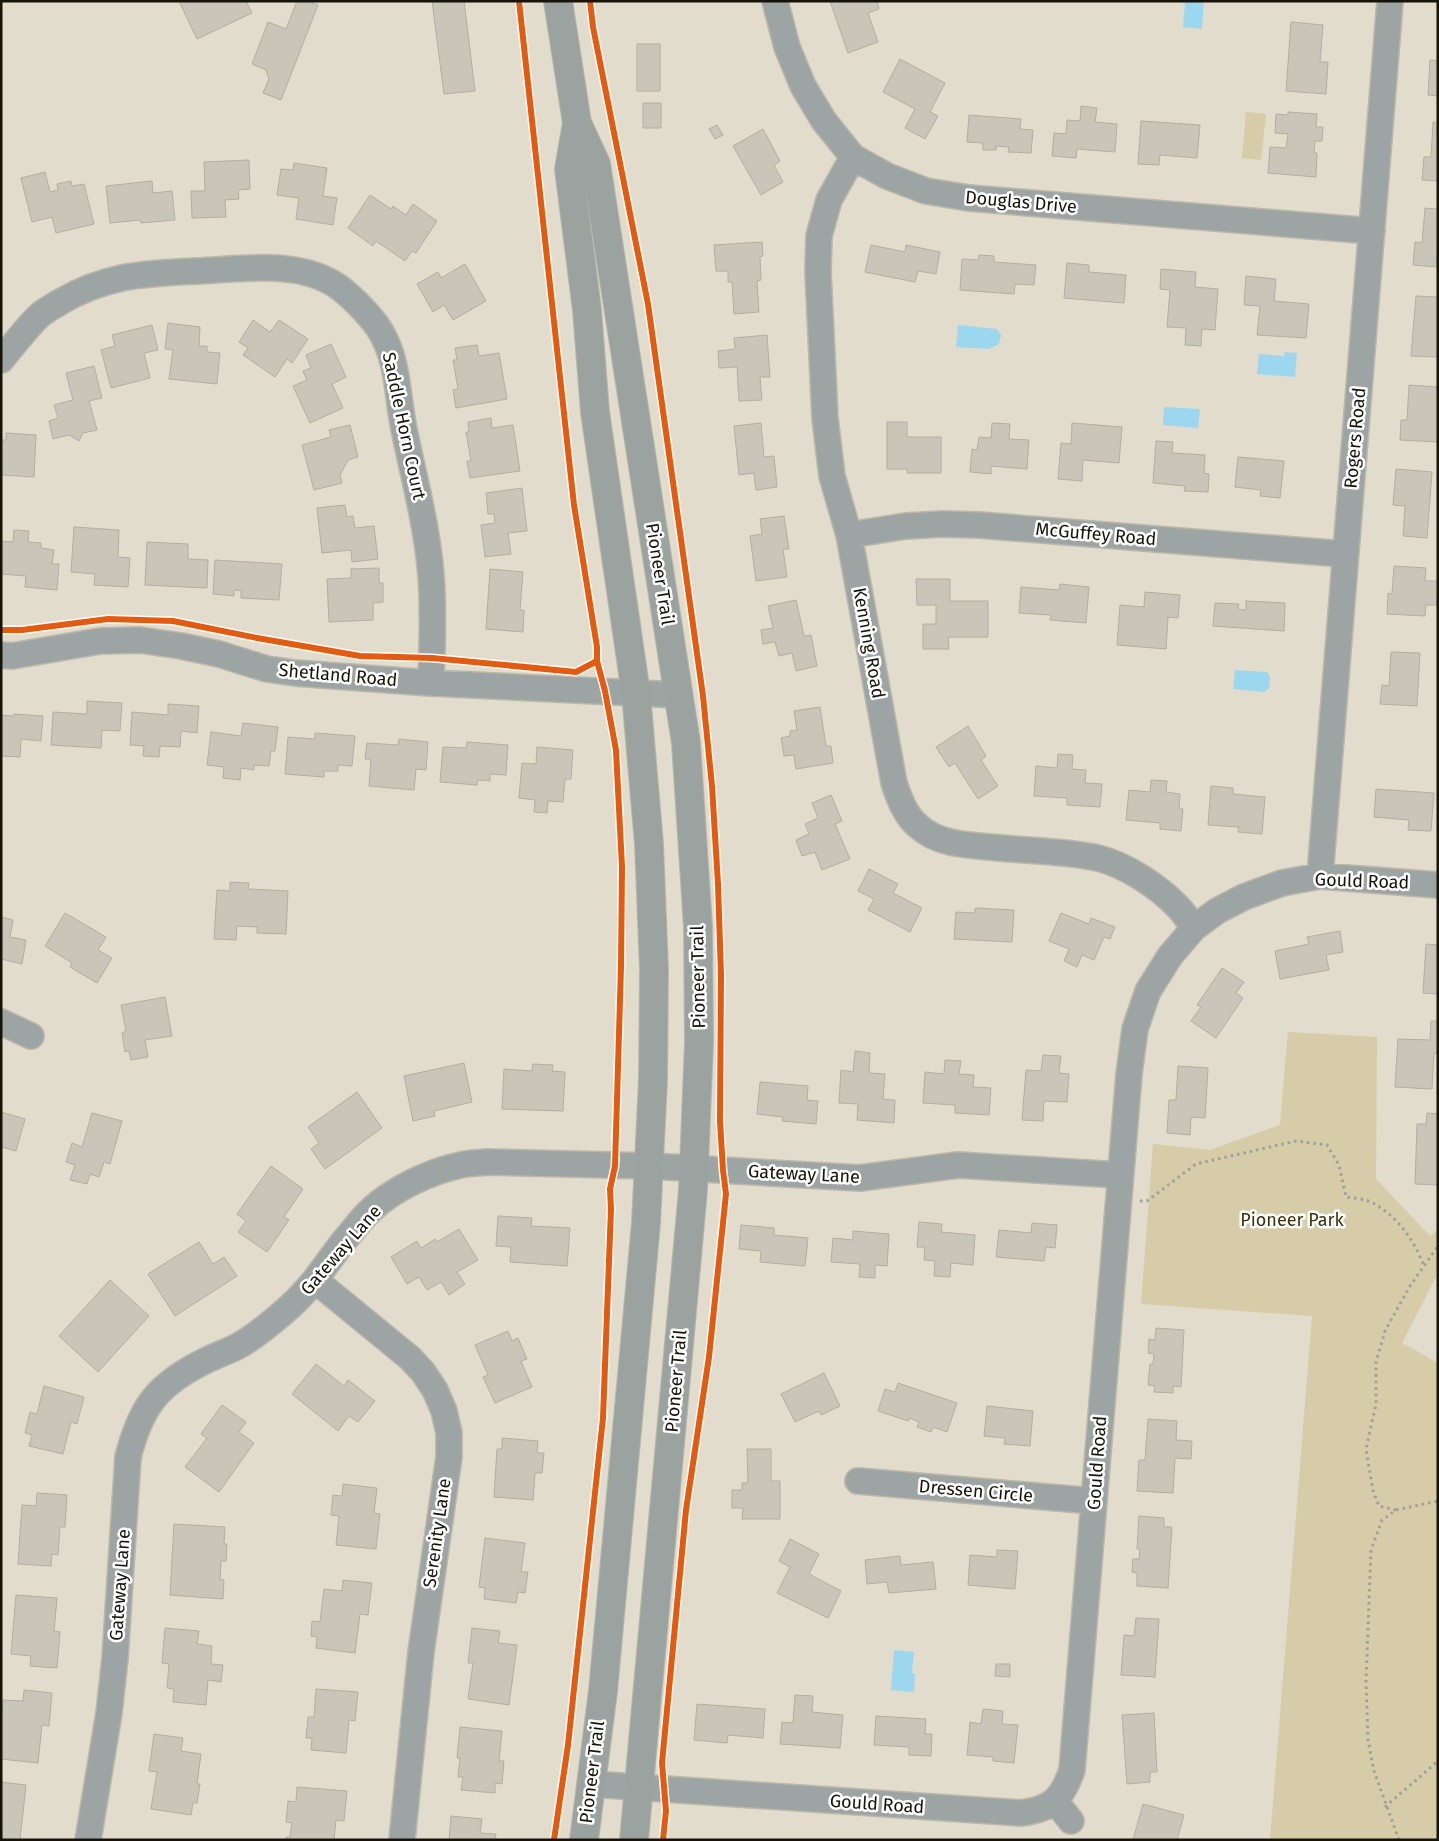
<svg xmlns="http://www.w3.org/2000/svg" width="1439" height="1841" font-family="'Fira Sans',sans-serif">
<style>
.green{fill:#d6cca8}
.water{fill:#9bd8ef}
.building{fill:#c9c5b8;stroke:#b2aea1}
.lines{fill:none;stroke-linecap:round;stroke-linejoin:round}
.minor-casing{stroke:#bbb7aa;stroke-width:28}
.secondary-casing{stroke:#bbb7aa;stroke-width:30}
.path{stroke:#9ea09d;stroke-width:3;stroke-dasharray:2.5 4;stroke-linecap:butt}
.minor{stroke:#9da5a4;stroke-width:25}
.secondary{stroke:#9ba3a0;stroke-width:28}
.cycleway-casing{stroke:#fff;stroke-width:9}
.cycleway{stroke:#e8590c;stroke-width:6}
.labels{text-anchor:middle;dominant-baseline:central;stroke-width:5;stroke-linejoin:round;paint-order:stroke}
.street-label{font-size:18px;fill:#161308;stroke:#fff}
.park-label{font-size:18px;fill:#3b320e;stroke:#fff}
</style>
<rect width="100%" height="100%" fill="#e1dccb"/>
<path class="green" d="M1246 112 1266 114 1261 160 1242 158Z
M1288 1032 1377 1037 1376 1179 1430 1236 1438 1230V1273L1402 1343 1438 1363V1840H1270L1312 1316 1141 1304 1153 1144 1210 1150 1280 1125Z"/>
<path class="water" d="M1174 1H1204L1202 29 1183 27 1185 3Z
M958 325 997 329 1001 335 999 344 989 349 956 347Z
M1285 352 1297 353 1295 377 1257 374 1259 354 1284 356Z
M1164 407 1200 409 1198 428 1163 425Z
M1235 670 1267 672 1270 677 1269 688 1265 692 1233 689Z
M894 1650 914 1652 912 1673 915 1674 914 1692 891 1690Z"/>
<path class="building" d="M179 1H246L252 13 197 39Z
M297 1H308L318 5 281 100 263 93 269 79 266 70 252 64 268 22 286 29Z
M432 1H464L475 91 444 94Z
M830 1H877L879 9 868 13 878 42 848 53Z
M1291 22 1323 25 1320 62H1328L1326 94 1286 91Z
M637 44H660V91H637Z
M900 59 945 83 930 112 938 116 925 139 905 128 915 109 883 92Z
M1430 60 1438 61V96L1428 95Z
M643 103H661V128H643Z
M1081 106 1097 108 1095 122 1117 124 1115 152 1077 149 1076 158 1052 156 1054 133 1066 134 1067 120 1080 121Z
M1288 112 1317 114 1316 127H1323L1322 141H1315L1314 153H1317L1316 177 1268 173 1270 147 1286 148 1288 134 1275 133 1276 114 1288 115Z
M969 115 1021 119 1020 129 1033 130 1031 153 1008 152 1009 147 996 146V150H983V143L967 142Z
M1141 121 1200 125 1197 158 1160 155 1159 165 1138 164Z
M1433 122 1438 123V181L1422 180 1424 157H1431Z
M717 125 723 135 715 139 709 129Z
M763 129 780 161 774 165 783 182 761 195 733 146Z
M249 160 250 189 238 190 239 199 225 200 226 217 192 218 191 191H205L204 162Z
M294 163 327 168 323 196 337 198 333 225 296 219 299 198 277 195 281 169 293 170Z
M45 172 50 192 58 190 57 184 71 181 72 186 84 184 94 224 56 233 52 217 32 222 21 178Z
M152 181 153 193 172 191 175 220 141 223 140 220 110 223 106 186Z
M370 195 391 209 393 206 406 215 413 204 437 221 416 253 412 251 405 261 376 241 373 246 348 228Z
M1425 208 1438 209 1437 267 1413 265 1415 242 1422 243Z
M762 242 763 256 760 257 761 280 757 281 759 312 734 314 732 282H728V271H716L714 245Z
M871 245 905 252 906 245 940 252 936 274 918 271 915 282 865 272Z
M979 255 994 256V262L1036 265 1034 285 1015 284 1014 294 960 290 962 259 978 260Z
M1067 263 1089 265V272L1126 275 1124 303 1064 298Z
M465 264 486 301 453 320 444 305 433 312 417 284 438 272 441 278Z
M1161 269 1196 272 1195 287 1218 289 1215 330 1202 329 1201 346 1185 345 1186 328 1167 327 1170 290 1160 289Z
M1246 276 1276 279 1274 301 1309 304 1306 338 1257 335 1260 306 1244 305Z
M1416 296 1438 297V357L1411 356Z
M253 320 270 332 279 320 308 339 292 363 287 359 275 377 243 355 248 348 239 342Z
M168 323 200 327 199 346H207V352L220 353 217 384 169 379 173 350 165 349Z
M152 325 158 350 144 353 150 378 111 388 101 350 115 346 112 335Z
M767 335 770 377H760L762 400 739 401 737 367 719 368 718 351 735 349 734 338Z
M331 344 346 377 332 384 343 408 310 423 293 386 307 380 303 371 311 368 306 355Z
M477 345 479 356 499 353 507 399 456 408 453 390 458 389 453 360H457L455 348Z
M94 366 102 398 89 401 97 430 83 433 79 441 69 435 53 439 49 421 58 418 54 405 73 400 66 373Z
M1409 385 1438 387V442L1400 440 1401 420H1407Z
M491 418 492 428 513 425 520 471 470 478 467 461H471L466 432H469L468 422Z
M887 422H907V437H941V473H907V469H887Z
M761 423 764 457 774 456 777 487 756 490 754 473 739 475 734 426Z
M992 423 1010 424 1009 439 1029 440 1027 469 991 466V474L970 472 972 449 977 450 979 437 991 438Z
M1072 423 1122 427 1119 463 1083 460 1082 481 1058 479 1061 443 1071 444Z
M350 425 358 457 348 460 340 475 342 483 314 490 302 445 331 437 329 430Z
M6 433 36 435 34 477 1 475V440H6Z
M1156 441 1173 442 1172 453 1205 455 1204 473 1209 474 1208 492 1184 491 1185 486 1153 483Z
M1238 457 1284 461 1280 498 1260 496 1261 490 1235 487Z
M1396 469 1432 472 1427 538 1403 536 1405 506 1393 505Z
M522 488 527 531 508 533 511 554 485 557 481 525 495 523 494 514H488L486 493Z
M345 505 347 517 353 516 355 528 374 526 378 559 352 562 351 550 322 553 317 508Z
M784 516 789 549H783L787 577 756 581 750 536 762 534 760 519Z
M74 527 119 530 118 557 130 558 128 587 94 585 95 574 71 572Z
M14 530 29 531 28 542 41 543V548L54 550 52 564H59L57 590 25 587 26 576 1 574V541L13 542Z
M147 542 188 544V559L208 560 207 588 145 585Z
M215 560 282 564 279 600 241 598V591L234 590V596L213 594Z
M1394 566 1426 568 1425 581H1438L1437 605H1426L1425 616 1387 614 1388 593 1392 594Z
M379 568V583H383V602L373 603V620L329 622 327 579 351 578V569Z
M490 569 523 572 520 610H524L523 632 486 629Z
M916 579H950V601H988V637H948L949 649H923V624H936V605H917Z
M1060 584 1089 587 1086 623 1050 620 1051 615 1019 613 1021 587 1059 590Z
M1145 592 1180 595 1178 618 1168 617 1166 649 1117 645 1120 605 1144 607Z
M796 600 804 636 811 635 817 666 796 671 792 653 779 656 775 642 763 644 761 630 773 628 768 606Z
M1246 601 1285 603 1284 631 1213 626 1215 603 1239 604 1238 609 1246 610Z
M1391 652 1420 653 1417 706 1380 704 1382 685 1389 686Z
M87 701 122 703 120 731 102 730 101 748 51 745 53 712 87 714Z
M168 704 199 706 197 733 181 731 180 747 160 746 159 757 143 756 144 746 130 745 132 712 168 715Z
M820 707 826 746H831L833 763 796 769 794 755 784 756 781 738 790 736V731L797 730 794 711Z
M14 714 43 716 41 741 21 739 20 757 1 756V715L14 716Z
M243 723 278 727 275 751H271L269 766 254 765V770L241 768 240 780 223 778 224 767 207 765 211 732 241 736Z
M968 726 986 756 981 760 998 786 978 799 955 763 949 767 936 747Z
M315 733 355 736 352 766 338 765V771H324V777L285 774 288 737 315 739Z
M399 739 428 742 426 770 416 769 414 790 369 786 371 759H365L367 743 398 745Z
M467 742 508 745 506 775 490 774V781L478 780 477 785 440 782 443 747 466 748Z
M537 747 573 750 571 779H565L563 802 548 801 547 813 534 812 535 800 519 798 522 763 536 764Z
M1058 754 1073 755 1072 769 1086 770 1085 783 1102 784 1100 807 1067 805V798L1034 796 1036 766 1057 768Z
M1151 780 1167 781 1166 792 1180 794 1179 809H1183L1181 831 1160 829V823L1126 820 1129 790 1150 792Z
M1211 786 1233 788V794L1265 797 1262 834 1238 832 1239 827 1208 825Z
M1376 789 1434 793 1431 831 1408 830 1409 820 1374 817Z
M831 795 842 821 835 824 850 859 822 870 815 852 802 856 796 840 809 834 805 824 818 818 812 803Z
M869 869 898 884 893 893 922 908 910 932 868 910 874 899 858 891Z
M230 882 249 883 248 889 288 891 286 934 257 933V927L237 926 236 940 214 939 217 890 230 891Z
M975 908 1014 910 1012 942 954 939 956 912 975 913Z
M65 913 106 937 98 950 112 958 97 983 70 967 72 963 45 946Z
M1061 913 1089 924 1091 918 1115 927 1110 939 1104 937 1094 960 1082 955 1077 967 1064 961 1069 949 1049 941Z
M1 917 13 920 10 937 26 940 22 964 1 959Z
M1340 931 1343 952 1326 955 1329 970 1280 979 1275 951 1309 944 1307 937Z
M1426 944 1438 945V994L1423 993Z
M1222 968 1244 982 1236 993 1243 998 1216 1038 1191 1021 1201 1007 1197 1005Z
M165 997 172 1036 145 1040 148 1057 131 1060 129 1051 125 1052 122 1033 126 1031 121 1005Z
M1431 1021H1438V1054L1434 1053 1432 1089 1395 1087 1398 1039 1430 1040Z
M855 1051 870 1053 869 1073 885 1074 883 1099 895 1100 894 1123 857 1120 858 1104 839 1103 841 1070 853 1072Z
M1043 1055 1061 1056 1059 1073 1069 1074 1067 1102 1044 1101 1043 1121 1022 1120 1026 1070 1041 1071Z
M945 1060 961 1061 959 1074 974 1075 973 1087 991 1088 989 1115 955 1113V1105L923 1103 925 1072 944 1074Z
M464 1063 472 1102 434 1111 435 1116 413 1121 404 1076Z
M533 1064 553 1065 552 1071 565 1072 563 1111 502 1109 504 1069 532 1071Z
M1178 1066 1208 1068 1205 1118 1191 1117 1190 1135 1167 1133 1169 1100H1176Z
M760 1082 808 1086 807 1100 818 1101 816 1124 782 1121 783 1117 757 1114Z
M357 1092 382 1128 325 1169 311 1149 319 1143 308 1127Z
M1 1112 25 1119 16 1151 1 1147Z
M92 1113 122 1121 110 1164 104 1162 99 1177 90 1174 87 1184 70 1180 75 1165 66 1162 72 1143 82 1147Z
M1427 1113 1438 1114V1185L1415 1184 1417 1124H1426Z
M271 1166 303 1189 284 1217 289 1220 267 1252 238 1232 246 1221 237 1214Z
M498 1216 532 1218 531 1226 570 1228 567 1266 510 1262 511 1247 496 1246Z
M919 1222 942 1224 941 1232 975 1235 973 1265 951 1263 950 1277 934 1276 935 1261 924 1260 925 1247H917Z
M1032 1223 1057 1225 1055 1248 1046 1247 1044 1261 996 1257 999 1230 1031 1233Z
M741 1225 774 1228V1235L808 1238 805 1266 760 1262 761 1251 739 1249Z
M459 1229 478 1260 457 1272 465 1284 449 1295 441 1282 427 1290 419 1277 407 1284 391 1257 417 1241 421 1248 435 1239 437 1242Z
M853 1231 889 1234 887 1266 875 1265V1278L859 1277 860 1264 831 1262 833 1238 853 1240Z
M199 1242 213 1264 224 1257 237 1276 175 1316 148 1274Z
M110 1280 149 1316 98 1372 59 1336Z
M1156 1328 1184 1330 1181 1387 1173 1386V1393L1154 1392 1155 1386 1148 1385 1150 1364H1153L1154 1354 1148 1353 1149 1339 1155 1340Z
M508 1331 512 1341 518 1338 527 1359 521 1361 532 1387 495 1403 483 1377 488 1375 475 1345Z
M316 1364 344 1386 348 1380 375 1401 358 1422 349 1416 338 1431 292 1394Z
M824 1373 840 1406 821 1415 819 1411 795 1422 781 1394Z
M898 1383 957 1403 947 1432 933 1427 931 1432 917 1427 919 1422 909 1418 908 1421 878 1411 885 1389 895 1392Z
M44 1386 84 1397 77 1424 71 1422 63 1454 29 1446 32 1435 25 1433 30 1412 37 1414Z
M222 1405 246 1422 239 1432 254 1443 219 1492 185 1467 207 1438 201 1434Z
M987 1406 1033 1411 1030 1446 1004 1444 1005 1438 984 1436Z
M1148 1419 1177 1421 1176 1440 1192 1441 1191 1459 1175 1458 1173 1493 1137 1491 1139 1460H1145Z
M502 1438 538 1441 537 1453H544L542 1473H535L533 1500 494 1497 497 1449H502Z
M747 1449H771V1481H780V1519H742L743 1508H732V1490H742V1483H748Z
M343 1484 377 1488 374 1513 380 1514 376 1549 336 1545 339 1516 331 1515 333 1495 342 1496Z
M37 1493 67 1495 65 1527H60L58 1555 52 1554 51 1566 18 1564 22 1505 36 1506Z
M1139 1516 1164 1518V1527H1172L1168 1588 1137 1586V1573L1132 1572 1133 1559H1139L1140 1549H1137Z
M174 1524 225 1527 224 1544H227L226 1561H221L220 1579 224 1580 223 1599 170 1595Z
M485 1538 525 1543 521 1572H528L525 1593 518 1592 516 1603 484 1599 485 1588 479 1587Z
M790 1539 819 1554 809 1574 841 1591 828 1618 777 1593 790 1567 779 1561Z
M997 1550 1018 1551 1015 1589 968 1585 970 1555 997 1557Z
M900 1556 901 1565 933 1562 936 1589 889 1593 887 1582 867 1584 865 1560Z
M343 1580 372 1583 368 1615 360 1614 355 1653 316 1648 317 1637 311 1636 312 1621 320 1622 324 1589 342 1591Z
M16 1595 57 1598 54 1631 60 1632 57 1668 30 1666 31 1656 11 1654Z
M1136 1618 1159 1619 1155 1677 1121 1675 1124 1635 1134 1636Z
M165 1628 199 1631 197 1644 212 1646 211 1664 223 1665 221 1682 208 1680 206 1705 173 1702 174 1689 167 1688 169 1664 162 1663Z
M472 1628 500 1631 498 1643 517 1645 509 1705 468 1699 473 1663H468Z
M996 1664H1010V1677L995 1676Z
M316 1689 358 1692 355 1721 349 1720 346 1753 311 1750 312 1738H306L308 1717H314Z
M24 1690 52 1693 49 1726 42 1725 38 1763 1 1759V1720L3 1700 23 1701Z
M795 1695 813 1696 812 1712 843 1715 840 1748 780 1744 782 1722 793 1723Z
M697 1704 765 1709 763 1738 728 1735 727 1743 694 1740Z
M983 1709 1003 1711 1002 1724 1018 1725 1014 1763 993 1761V1757L967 1755 970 1722 981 1724Z
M1154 1713 1157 1772H1150V1782L1127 1784 1122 1715Z
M876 1716 926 1719 925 1734H932L931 1756 909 1755V1747L874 1745Z
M460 1727 502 1731 499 1761H504L502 1784 495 1783V1793L461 1790 463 1777H458L460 1758H457Z
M154 1734 183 1738 181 1751 201 1754 197 1784H200L197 1803H193L191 1815 151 1809 157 1772 149 1771Z
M1 1782 26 1785 20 1840H1Z
M297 1787 347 1791 344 1821 336 1820 334 1840H286V1837H290L292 1823 286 1822 288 1801 296 1802Z
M1143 1804 1184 1815 1177 1840H1133Z
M451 1816 482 1819 480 1833 496 1834 495 1840H449Z"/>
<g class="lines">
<defs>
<path id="minor" d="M775 1 787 47 803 86 824 121 853 157 887 176 926 191 969 198 1372 231
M853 157 829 200 819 236 818 272 825 418 832 476 849 535 894 783C899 798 905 815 918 826 940 846 971 845 1000 848 1032 851 1066 851 1098 858 1126 865 1159 887 1178 907 1184 913 1189 921 1194 928
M1 360C14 345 26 328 40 315 46 310 54 306 60 302 108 274 144 274 197 271 243 269 301 259 340 288 353 298 373 318 381 332 398 361 397 392 403 424 413 475 427 524 431 576 434 611 432 647 431 683
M849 535 906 526 943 524 979 525 1344 554
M1 655 12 656 100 641 140 640 181 646 219 654 267 669 295 673 431 683 679 695
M1320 876 1390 1
M1 1022 31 1036
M316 1281 410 1358 423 1372 435 1390 444 1411 449 1433V1457L421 1652 402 1840
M858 1481 1094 1501
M591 1784 1021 1813C1052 1809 1062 1799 1072 1770L1129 1074 1135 1029 1148 991 1170 956 1194 928 1217 911 1244 897 1282 883 1320 876 1438 885
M1055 1801 1071 1821
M88 1840 109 1713 115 1658 128 1457C141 1406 158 1384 205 1361 217 1355 229 1351 240 1345 256 1336 271 1323 285 1311 310 1290 324 1267 343 1242 352 1232 361 1219 371 1210 393 1189 431 1171 461 1165 469 1163 479 1163 487 1162L650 1166 860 1178 958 1165 1119 1175"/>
<path id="secondary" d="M558 1 577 123 596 164 686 743 698 927 699 1042 693 1190 634 1840
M577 123 569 169 587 310 595 412 636 694 649 844 654 970 653 1080 646 1223 603 1691 584 1840"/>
</defs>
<use href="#minor" class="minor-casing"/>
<use href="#secondary" class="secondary-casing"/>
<path class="path" d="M1140 1201H1147L1196 1164 1296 1141 1327 1145 1339 1165 1346 1197C1355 1198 1366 1199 1373 1203 1398 1217 1414 1240 1424 1266
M1396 1510 1379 1506 1373 1491 1366 1449 1376 1404V1362L1385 1331 1410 1286 1438 1246
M1385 1807 1438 1761
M1399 1840 1374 1771 1368 1740 1366 1681 1371 1550 1382 1520 1396 1510 1438 1501"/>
<use href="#minor" class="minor"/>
<use href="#secondary" class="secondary"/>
<defs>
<path id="cycleway" d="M519 1 574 505 597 647V661L605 691 616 750 622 867 621 967 615 1166 610 1189 611 1209 603 1418 568 1745 554 1840
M590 1 593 27 648 304 703 696 712 786 718 884 721 975 720 1121 723 1170 726 1194 709 1357 686 1510 662 1763 666 1811 663 1840
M1 630H22L108 619 173 621 257 638 360 656 432 658 576 672 597 661"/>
</defs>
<use href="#cycleway" class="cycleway-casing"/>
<use href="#cycleway" class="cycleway"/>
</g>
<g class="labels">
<g class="street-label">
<text transform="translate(1021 202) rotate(5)">Douglas Drive</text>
<text transform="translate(404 426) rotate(78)">Saddle Horn Court</text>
<text transform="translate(1355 438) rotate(-85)">Rogers Road</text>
<text transform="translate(1096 534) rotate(5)">McGuffey Road</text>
<text transform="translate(660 574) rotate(81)">Pioneer Trail</text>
<text transform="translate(869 643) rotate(80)">Kenning Road</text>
<text transform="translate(338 675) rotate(5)">Shetland Road</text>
<text transform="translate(1362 881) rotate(2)">Gould Road</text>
<text transform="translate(698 977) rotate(-91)">Pioneer Trail</text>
<text transform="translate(804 1174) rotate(3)">Gateway Lane</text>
<text transform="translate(341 1250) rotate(-49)">Gateway Lane</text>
<text transform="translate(676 1381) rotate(-85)">Pioneer Trail</text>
<text transform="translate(1097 1463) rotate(-86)">Gould Road</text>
<text transform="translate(976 1491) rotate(5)">Dressen Circle</text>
<text transform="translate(437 1533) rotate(-82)">Serenity Lane</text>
<text transform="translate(120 1585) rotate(-86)">Gateway Lane</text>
<text transform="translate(592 1772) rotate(-83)">Pioneer Trail</text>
<text transform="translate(877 1804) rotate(4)">Gould Road</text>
</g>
<g class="park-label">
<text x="1292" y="1220">Pioneer Park</text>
</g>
</g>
<rect width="1439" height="1841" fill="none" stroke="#161308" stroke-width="5"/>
</svg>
